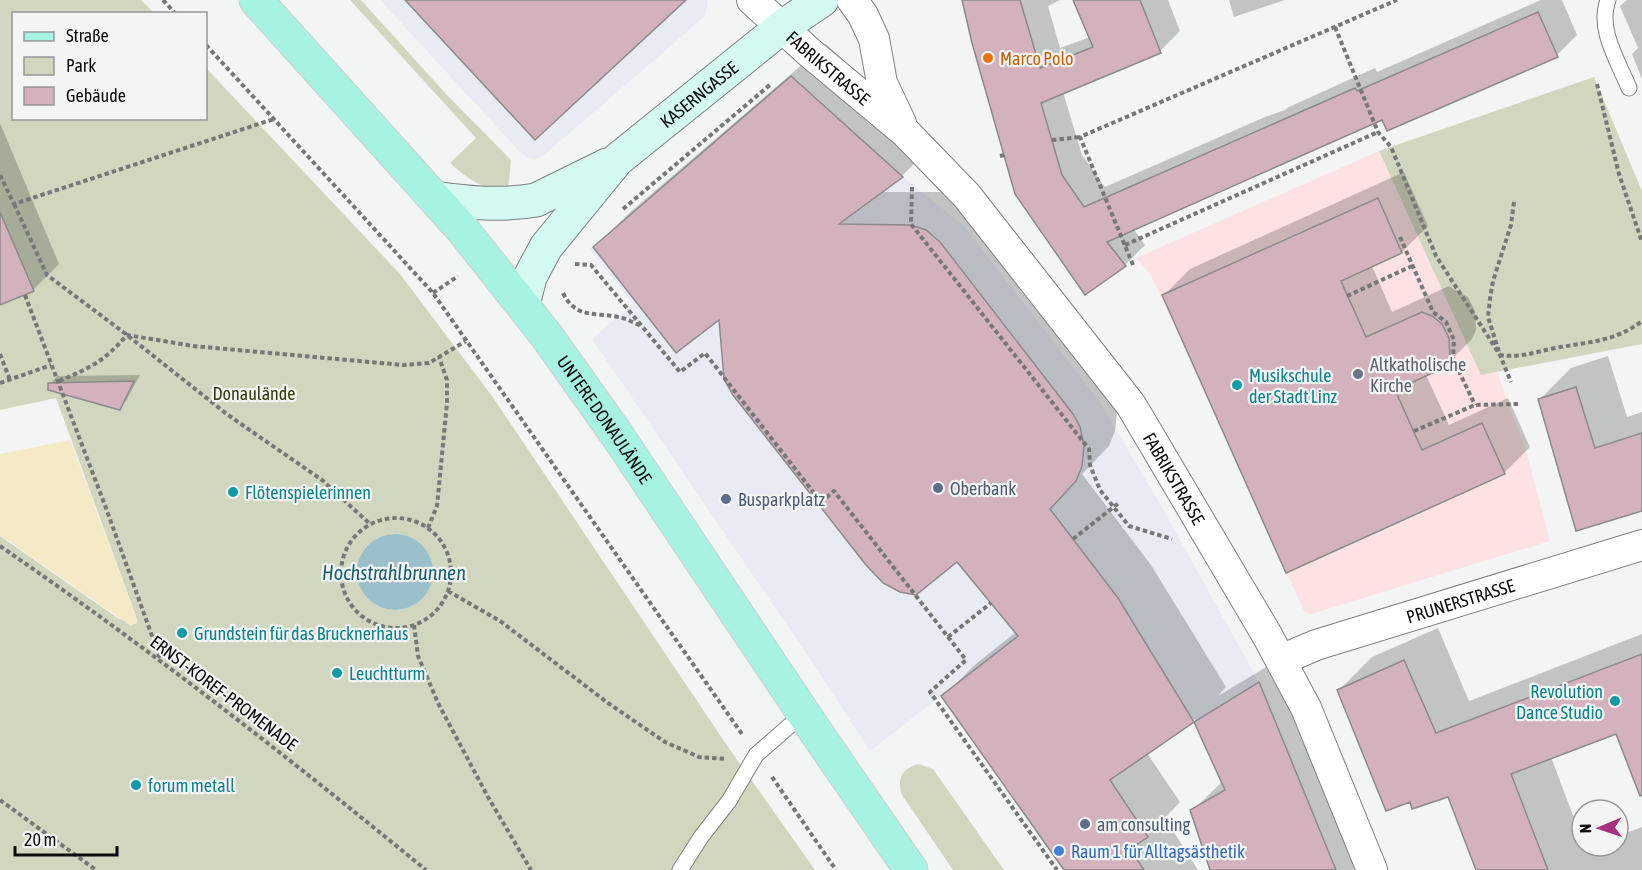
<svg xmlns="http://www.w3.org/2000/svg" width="1642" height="870" font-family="'Asap Condensed',sans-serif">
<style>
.built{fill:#e8ebf3}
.education{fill:#fde2e4}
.green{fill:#d1d7be}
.sand{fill:#f4eac5}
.water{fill:#9cc0cb}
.shadow{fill:#0003}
.building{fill:#d3b2be;stroke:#8b8a8b;stroke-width:1.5}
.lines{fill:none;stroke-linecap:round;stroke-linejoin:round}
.lane-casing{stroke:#808081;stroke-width:17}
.street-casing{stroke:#808081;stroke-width:32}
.secondary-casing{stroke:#808081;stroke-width:35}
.primary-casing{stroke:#cececf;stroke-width:35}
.path{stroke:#777778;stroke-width:4;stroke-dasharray:4.5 3;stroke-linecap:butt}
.lane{stroke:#fff;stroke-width:15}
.street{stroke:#fff;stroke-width:30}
.secondary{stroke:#d3f9f1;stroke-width:33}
.primary{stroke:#a6f2e3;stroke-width:33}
.food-dot{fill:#e8710a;stroke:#f3f4f4;stroke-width:2}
.worship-dot{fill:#6b7280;stroke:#f3f4f4;stroke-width:2}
.culture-dot{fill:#0f9aa8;stroke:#f3f4f4;stroke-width:2}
.service-dot{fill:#5c6f8a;stroke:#f3f4f4;stroke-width:2}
.shop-dot{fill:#3f7fe0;stroke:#f3f4f4;stroke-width:2}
.labels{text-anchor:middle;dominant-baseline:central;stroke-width:4.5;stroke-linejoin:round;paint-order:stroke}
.food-label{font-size:18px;fill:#c56008;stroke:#f3f4f4;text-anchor:start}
.street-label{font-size:18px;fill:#0c0c0d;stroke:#f3f4f4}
.worship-label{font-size:18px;fill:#5b616d;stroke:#f3f4f4;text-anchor:start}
.culture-label{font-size:18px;fill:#0d838f;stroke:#f3f4f4;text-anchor:start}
.park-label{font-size:18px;fill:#333c0a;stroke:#f3f4f4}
.service-label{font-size:18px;fill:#4e5e75;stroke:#f3f4f4;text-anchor:start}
.shop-label{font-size:18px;fill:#366cbe;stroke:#f3f4f4;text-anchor:start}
.water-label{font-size:20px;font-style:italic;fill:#195f70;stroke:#f3f4f4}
</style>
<rect width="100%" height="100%" fill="#f3f4f4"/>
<path class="built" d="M380 0H707V8L704 17 542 157 533 159 526 157 520 152Z
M698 157 903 177 964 226 1099 401 1159 502 1259 682 1194 722 1110 780 1010 642 870 751 808 656 592 339 633 304 590 249Z"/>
<path class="education" d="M1379 151 1481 374 1497 372 1527 454 1550 541 1311 614 1305 613 1156 286 1150 274 1136 258Z"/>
<path class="green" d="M0 0H141L154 13 14 14V118H206V68L400 274 492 396 726 744 815 870H0V536L119 619 137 623 136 616 56 398 0 410Z
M350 0H361L446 94 511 160 508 191C481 188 470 181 450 163L476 138Z
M1594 77 1642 191V344L1481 375 1379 151Z
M919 764 933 769 1004 870H953L902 795C896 779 903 767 919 764Z"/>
<path class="sand" d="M70 440 136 617 137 623 131 626 0 535V454Z"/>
<path class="water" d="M357 572a38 38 0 1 1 76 0a38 38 0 1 1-76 0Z"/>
<path class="shadow" d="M964 0H1060L1048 6 1060 48 1090 37 1074 0H1168L1180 31 1160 51 1063 92 1082 155 1105 187 1265 117 1285 110 1289 107 1375 68 1377 72 1541 0H1562L1577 35 1557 55 1383 118 1133 228 1145 245 1125 265 1086 293Z
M1229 0H1285L1234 17Z
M1627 0H1642V79L1632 54 1638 48 1620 6Z
M826 44 935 143 902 176 880 192H945L1113 393 1117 412 1115 431 1109 446 1082 474 1151 565 1226 687 1218 696 1288 654 1376 870H1212L1194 809 1223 781 1195 719 1147 753 1180 802 1165 818 1198 870H1066L943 696 977 663 1016 632 957 559 720 318 595 248 628 214Z
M0 123 59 264 33 290 0 304Z
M1404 172 1428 226 1402 252 1372 266 1392 312 1449 286 1468 297 1475 311 1476 330 1472 339 1445 366 1426 375 1449 425 1508 398 1530 447 1504 473 1286 571 1164 295 1190 269Z
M1608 356 1627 417 1642 412V510L1539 400 1571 368Z
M140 375 126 401 119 408 50 384 57 376Z
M1438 628 1469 701 1642 634V798L1617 732 1551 757 1582 839V846H1585L1586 849 1594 846H1618V836L1642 827V870H1477L1448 795 1410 800 1338 691 1372 657Z"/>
<path class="building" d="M405 0H686L535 140Z
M962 0H1020L1040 68 1093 47 1073 0H1140L1161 53 1041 103 1062 175 1084 207 1355 88 1357 91 1538 12 1558 57 1387 131 1382 120 1107 242 1126 266 1085 295 1015 194 972 43Z
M791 76 903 177 839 224 911 225 926 230 940 242 1073 414 1080 427 1084 446 1082 466 1076 481 1050 509 1118 598 1194 722 1110 780 1148 837 1130 849 1144 870H1064L941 696 1018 636 957 562 916 595 900 592 883 583 866 565 733 395 724 379 719 320 676 353 593 247Z
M1378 198 1402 253 1341 281 1366 337 1422 312 1432 316 1442 324 1449 338 1450 357 1446 367 1395 390 1422 450 1482 423 1505 474 1286 573 1162 295Z
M0 212 34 291 0 305Z
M134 381 120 410 48 390V383Z
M1576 387 1595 448 1642 433V511L1576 531 1538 399Z
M1642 654V795L1640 796 1616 734 1511 774 1548 870H1476L1448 797 1412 809 1410 802 1386 811 1337 690 1404 660 1436 733Z
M1259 682 1289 755 1336 870H1210L1190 810 1225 790 1194 722Z"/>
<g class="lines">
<defs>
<path id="lane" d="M1608 0C1597 29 1618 61 1629 88
M680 870 701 837 729 801 756 755 803 714"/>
<g id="street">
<path id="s1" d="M752 0 809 52 906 133 967 196 1131 405 1267 635 1306 708 1372 870"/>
<path d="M852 0 863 15 874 39 882 83 901 123"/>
<path id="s2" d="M1281 660 1316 645 1642 545"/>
</g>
<g id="secondary">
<path d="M435 198C469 203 501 206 536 200L607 165"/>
<path id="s3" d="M523 305 530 277 546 247 617 160 782 27 822 0"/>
</g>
<g id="primary">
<path id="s4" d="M256 0 462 229 546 335 617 435 820 738 911 870"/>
</g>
</defs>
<use href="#lane" class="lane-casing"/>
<use href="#street" class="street-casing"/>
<use href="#secondary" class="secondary-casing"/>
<use href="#primary" class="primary-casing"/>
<path class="path" d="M163 0 176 14
M1335 27 1378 132 1391 147 1436 256 1500 355 1511 382
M206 45 433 293 742 734
M1597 84 1619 174 1642 242
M1052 140 1080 137
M1000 156 1004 155
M0 175 14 204 274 119
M912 187 911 224 1089 449 1090 465 1100 490 1129 526 1172 539
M1514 202 1511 225 1493 281 1490 299 1488 317 1500 355C1521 358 1535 352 1555 348 1587 342 1615 342 1642 321
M14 204 47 275 127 335 228 415 322 480 370 524
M623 209 771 84
M1400 237 1433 312 1446 322 1454 340 1453 359 1475 405
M1125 245 1378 132
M575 264 591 265 680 372 705 353 821 502 834 491 966 660 930 692 1057 870
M1133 265 1080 137 1397 0
M433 293 458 276
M563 293C576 319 594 312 618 317 626 318 634 323 641 326
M25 295 106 508 161 661
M1347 296 1412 266
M0 354 10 380
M59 381C92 367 103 362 127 335L193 346 403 365 429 363 466 341
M0 383 51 365
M1414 431 1475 405 1518 404
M341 573a55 55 0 1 1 110 0a55 55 0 1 1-110 0Z
M428 528 437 506 447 403V380L439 357
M1073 539 1120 502
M0 546C147 647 288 757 426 870
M448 591 500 621 608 703 665 742 699 757 726 759
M414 625 418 656 438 703 488 797 531 870
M948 637 991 603
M772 777 836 870
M0 800 96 870"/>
<use href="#lane" class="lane"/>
<use href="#street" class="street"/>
<use href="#secondary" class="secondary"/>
<use href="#primary" class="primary"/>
</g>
<circle class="food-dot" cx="988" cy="58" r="6"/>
<circle class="worship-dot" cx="1358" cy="374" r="6"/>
<g class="culture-dot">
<circle cx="1237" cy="385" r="6"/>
<circle cx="233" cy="492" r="6"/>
<circle cx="182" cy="633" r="6"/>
<circle cx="337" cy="673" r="6"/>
<circle cx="1615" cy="701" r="6"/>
<circle cx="136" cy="785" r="6"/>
</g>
<g class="service-dot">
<circle cx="938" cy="488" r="6"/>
<circle cx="726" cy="499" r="6"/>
<circle cx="1085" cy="824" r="6"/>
</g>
<circle class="shop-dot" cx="1059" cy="851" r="6"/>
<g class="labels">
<g class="food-label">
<text x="1000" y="58">Marco Polo</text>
</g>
<g class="street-label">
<text stroke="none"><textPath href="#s1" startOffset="102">FABRIKSTRASSE</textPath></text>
<text stroke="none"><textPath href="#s3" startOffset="280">KASERNGASSE</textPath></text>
<text stroke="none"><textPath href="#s4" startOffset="546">UNTERE DONAULÄNDE</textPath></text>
<text stroke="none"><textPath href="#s1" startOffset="642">FABRIKSTRASSE</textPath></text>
<text stroke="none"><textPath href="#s2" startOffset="189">PRUNERSTRASSE</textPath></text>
<text transform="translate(224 693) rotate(37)">ERNST-KOREF-PROMENADE</text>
</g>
<g class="worship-label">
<text x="1370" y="364">Altkatholische<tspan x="1370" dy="21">Kirche</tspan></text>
</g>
<g class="culture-label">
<text x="1249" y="375">Musikschule<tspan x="1249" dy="21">der Stadt Linz</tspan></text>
<text x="245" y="492">Flötenspielerinnen</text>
<text x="194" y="633">Grundstein für das Brucknerhaus</text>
<text x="349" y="673">Leuchtturm</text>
<text x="1603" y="691" text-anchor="end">Revolution<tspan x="1603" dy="21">Dance Studio</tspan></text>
<text x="148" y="785">forum metall</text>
</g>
<g class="park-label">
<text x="254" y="393">Donaulände</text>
</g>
<g class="service-label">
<text x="950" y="488">Oberbank</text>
<text x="738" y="499">Busparkplatz</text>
<text x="1097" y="824">am consulting</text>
</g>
<g class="shop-label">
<text x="1071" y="851">Raum 1 für Alltagsästhetik</text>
</g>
<g class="water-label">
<text x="394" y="572">Hochstrahlbrunnen</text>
</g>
</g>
<rect x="12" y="12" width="195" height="108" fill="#f3f4f4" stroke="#979798" stroke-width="1.5"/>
<rect x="24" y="32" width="30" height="9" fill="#a6f2e3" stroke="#979798" stroke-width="1.5"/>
<text x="66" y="42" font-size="18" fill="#0c0c0d">Straße</text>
<rect x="24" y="57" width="30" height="18" fill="#d1d7be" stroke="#979798" stroke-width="1.5"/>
<text x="66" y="72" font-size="18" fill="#0c0c0d">Park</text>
<rect x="24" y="87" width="30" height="18" fill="#d3b2be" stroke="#979798" stroke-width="1.5"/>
<text x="66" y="102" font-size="18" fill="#0c0c0d">Gebäude</text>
<g transform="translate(1600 828) rotate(268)"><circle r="28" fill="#f3f4f4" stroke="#979798" stroke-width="1.5"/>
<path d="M0-4.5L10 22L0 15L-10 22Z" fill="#ab3082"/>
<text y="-9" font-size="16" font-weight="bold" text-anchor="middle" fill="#0c0c0d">N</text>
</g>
<path d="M15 846v9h102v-9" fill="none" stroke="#0c0c0d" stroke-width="3"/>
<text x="24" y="846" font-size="18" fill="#0c0c0d" stroke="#f3f4f4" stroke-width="4.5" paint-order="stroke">20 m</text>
</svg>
